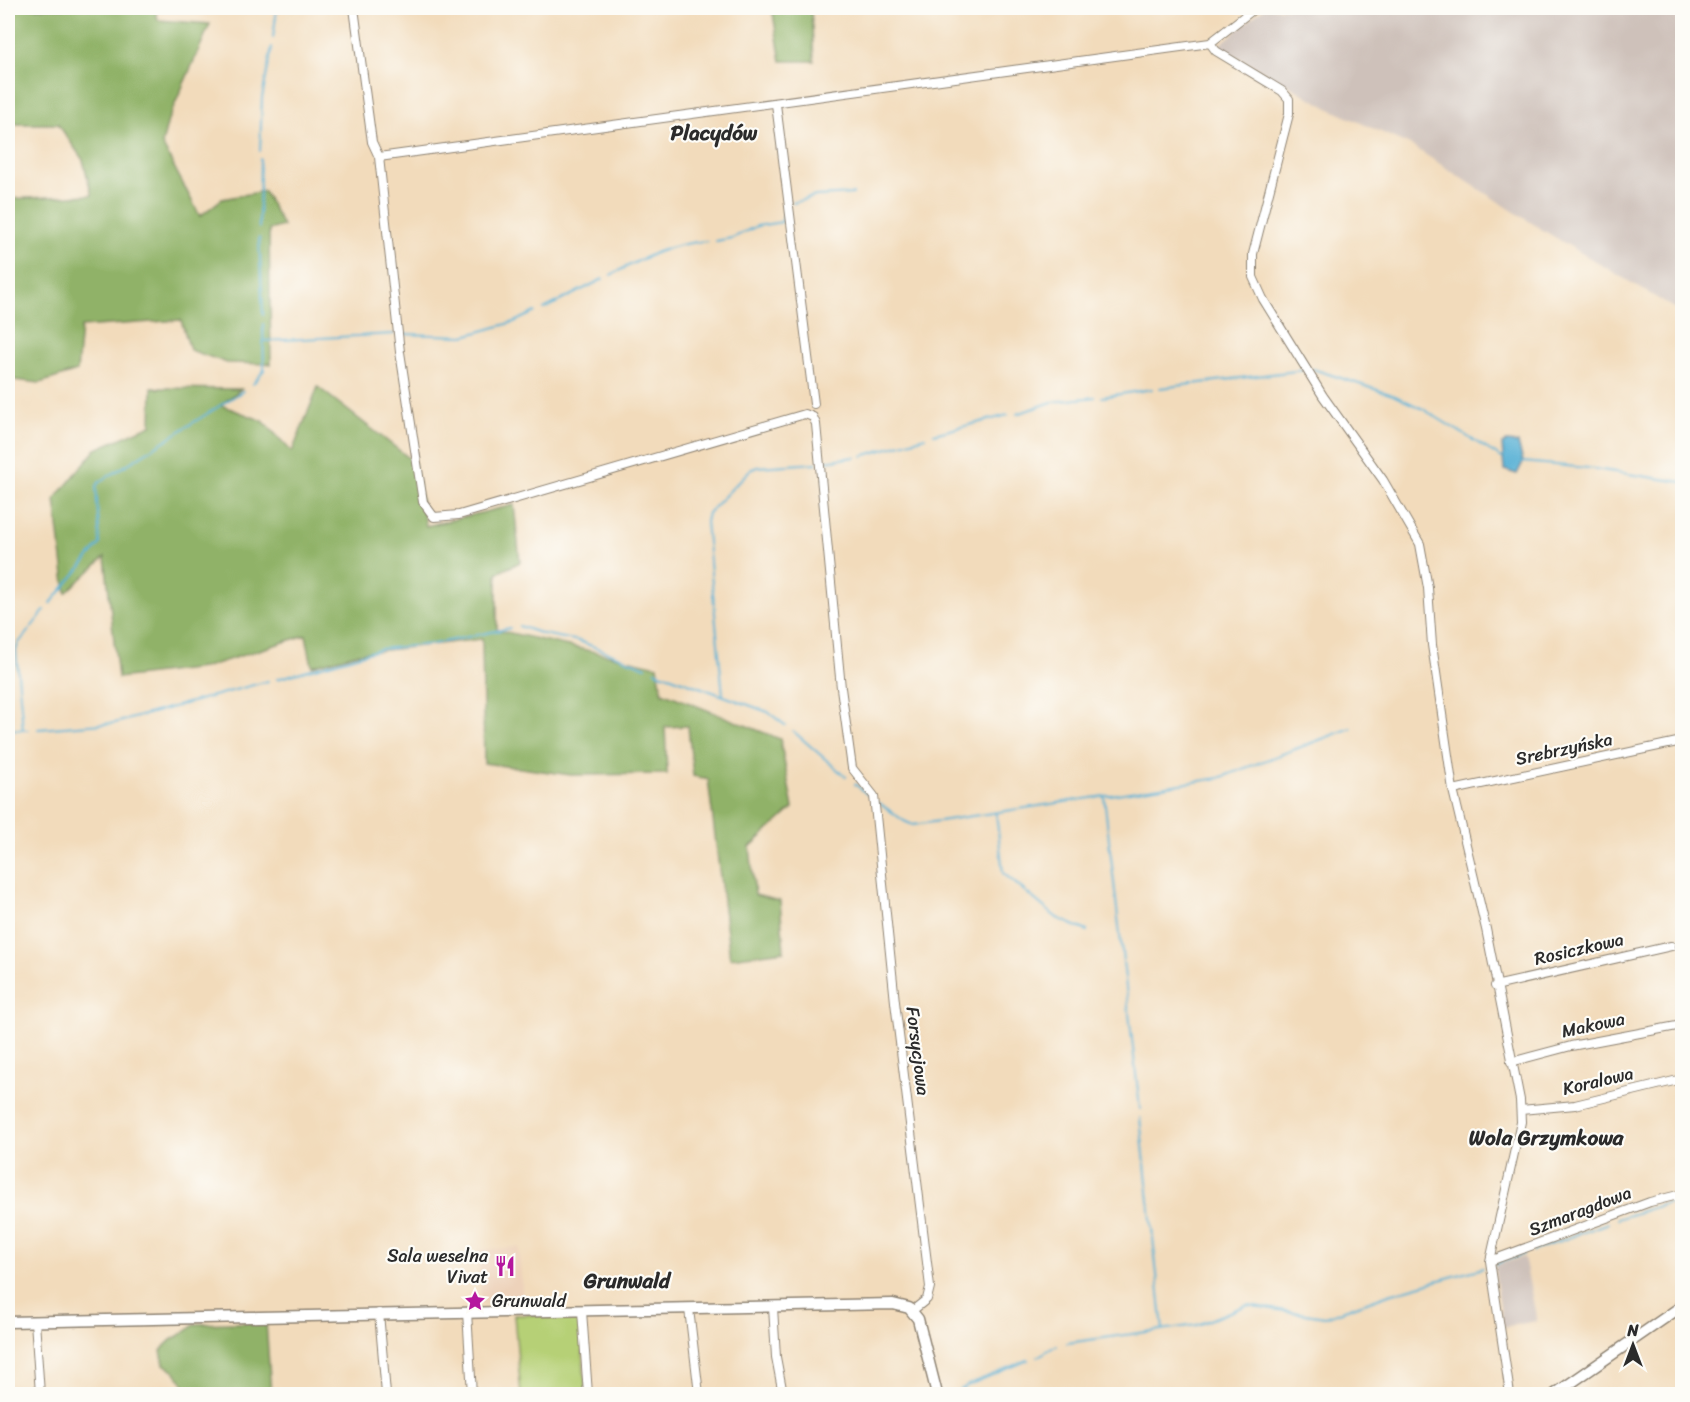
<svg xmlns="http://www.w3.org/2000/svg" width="1690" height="1402" font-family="Sriracha,sans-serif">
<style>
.built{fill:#edd2ba}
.industrial{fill:#cec1ba}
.green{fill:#b6d076;stroke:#707e50;stroke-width:1.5}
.forest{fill:#90b267;stroke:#5e6e49;stroke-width:1.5}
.water{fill:#58b1d5;stroke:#426e80;stroke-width:1.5}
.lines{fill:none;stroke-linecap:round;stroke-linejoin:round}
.stream{stroke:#58b1d5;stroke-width:2}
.minor-casing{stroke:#8e8373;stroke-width:10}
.tertiary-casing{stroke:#8e8373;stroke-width:13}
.minor{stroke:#fff;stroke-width:8}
.tertiary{stroke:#fff;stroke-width:10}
.labels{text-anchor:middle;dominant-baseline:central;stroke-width:4.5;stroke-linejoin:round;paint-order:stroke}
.street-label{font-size:18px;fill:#2b2b2b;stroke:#fdfcf7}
.poi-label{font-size:18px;fill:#2b2b2b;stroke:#fdfcf7;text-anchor:end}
.quarter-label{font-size:21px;font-weight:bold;fill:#2b2b2b;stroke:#fdfcf7}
</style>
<rect width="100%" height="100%" fill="#fdfcf7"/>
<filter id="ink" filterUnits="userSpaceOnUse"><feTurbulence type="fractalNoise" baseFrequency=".0167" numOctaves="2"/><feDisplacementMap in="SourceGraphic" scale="12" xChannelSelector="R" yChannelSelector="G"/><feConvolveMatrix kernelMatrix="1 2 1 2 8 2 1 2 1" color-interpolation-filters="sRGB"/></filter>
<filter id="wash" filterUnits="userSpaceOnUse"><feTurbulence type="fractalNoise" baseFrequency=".008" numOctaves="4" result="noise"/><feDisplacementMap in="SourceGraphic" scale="24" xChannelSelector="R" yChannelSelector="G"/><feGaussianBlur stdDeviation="1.35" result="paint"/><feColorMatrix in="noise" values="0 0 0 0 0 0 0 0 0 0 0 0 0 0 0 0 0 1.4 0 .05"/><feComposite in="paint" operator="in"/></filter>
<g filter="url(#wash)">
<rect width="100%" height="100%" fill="#f2dbbb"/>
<path class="built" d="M519 1247 523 1304H481L478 1250Z"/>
<path class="industrial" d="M1264 8H1682V313L1541 229 1412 146 1332 110 1218 46Z
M1524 1257 1537 1321 1503 1327 1494 1266Z"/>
<path class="green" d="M575 1314 580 1317 586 1394H521L514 1315Z"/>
<path class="forest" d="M8 8H155L158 20 210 24 168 120 162 144 200 216 222 199 264 191 283 226 269 230 271 364 227 363 190 350 181 320 81 327 77 371 40 383 14 380 8 372V199L92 195 83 160 58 124H8Z
M772 8H811L814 61H781Z
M318 387 414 462 426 526 514 505 520 562 497 573V630L658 666 662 692 780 739 793 808 750 847 755 895 780 901 784 951 730 958 708 779 693 776 688 726 665 727 667 774 571 775 484 763 482 639 359 653 312 666 306 635 203 668 118 678 105 557 66 593 55 499 96 449 151 425 152 388 241 389 221 405 263 421 292 452Z
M266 1322 271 1394H191L175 1372 164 1364 161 1351C171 1335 183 1337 195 1324Z"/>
<path class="water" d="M1506 442 1518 443 1523 462 1517 474 1504 470 1502 444Z"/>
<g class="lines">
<path class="stream" d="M273 38 277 8
M260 151 262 98 272 47
M793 203 816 196 853 194
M259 228 260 159
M259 238 263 315
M716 241 732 238 757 226 782 222 785 207
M611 275C643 258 670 243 707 241
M544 309 603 279
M403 334 464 336 514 322 535 312
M264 341 394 334
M1313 369 1393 395 1423 409 1502 458
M253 384 264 370 263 324
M1160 388 1304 370
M1102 397 1152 389
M1017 414 1052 402 1095 397
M934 434 1008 415
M862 456 925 437
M824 461 855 457
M1523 462 1588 468 1682 482
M51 603 100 544 96 487 98 483 243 391
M519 626 543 634 579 641 646 667
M655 671 768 712 785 725
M277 679 381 649 434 644 510 628
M723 695 706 522 708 513 750 470 757 467 817 463
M8 729 28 730
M38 729 115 723 268 681
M23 730 16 651 18 644 45 610
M793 731 846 777
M855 784 868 795
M878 802 904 821 913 825 1104 796
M996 813 1003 873 1057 918 1087 931
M1140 1109 1104 796 1219 778 1351 728
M1140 1118 1163 1330
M1617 1219 1678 1200
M1533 1251 1608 1223
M1495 1264 1524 1254
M1067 1343 1197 1325 1247 1305 1325 1317 1389 1294 1483 1268
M1037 1357 1057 1345
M954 1394 968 1385 1028 1360"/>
</g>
</g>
<g filter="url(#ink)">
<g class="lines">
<defs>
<path id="minor" d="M354 8 372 142 379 157 400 352 423 502 434 517 459 515 805 414 813 417 816 424 841 688 852 768 874 796 895 1002 930 1287 927 1299 912 1311
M1210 43 1216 51 1282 91 1289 99V114L1253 254V277L1263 299 1323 396 1383 480 1420 544 1428 588 1432 645 1453 790 1486 929 1520 1100 1521 1122 1490 1261 1510 1394
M1210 43 1255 8
M776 104 814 404
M379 157 1210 43
M1453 790 1682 741
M1495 986 1671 946
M1511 1062 1571 1046 1682 1025
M1521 1110 1575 1105 1682 1079
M1490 1261 1650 1202 1682 1194
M773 1307 776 1357 783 1394
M689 1309 699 1394
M582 1311 588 1394
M467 1312 472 1394
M379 1313 386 1394
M35 1321 40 1394"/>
<path id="tertiary" d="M8 1322 893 1304 909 1308 918 1319 937 1394
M1555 1394 1682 1306"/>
</defs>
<use href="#minor" class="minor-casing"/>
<use href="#tertiary" class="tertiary-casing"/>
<use href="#minor" class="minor"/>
<use href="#tertiary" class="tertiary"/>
</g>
</g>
<defs>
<symbol id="restaurant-bare" viewBox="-9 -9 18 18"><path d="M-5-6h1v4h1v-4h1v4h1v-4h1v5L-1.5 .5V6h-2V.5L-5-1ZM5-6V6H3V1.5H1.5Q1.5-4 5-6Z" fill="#b5179e" stroke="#fdfcf7" stroke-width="2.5" paint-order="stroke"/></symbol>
<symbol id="sight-bare" viewBox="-9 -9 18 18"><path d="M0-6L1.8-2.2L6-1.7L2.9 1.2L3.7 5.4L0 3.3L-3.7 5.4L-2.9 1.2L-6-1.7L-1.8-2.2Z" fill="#b5179e" stroke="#fdfcf7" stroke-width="2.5" paint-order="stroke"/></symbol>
</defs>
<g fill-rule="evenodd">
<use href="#restaurant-bare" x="490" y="1251" width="30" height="30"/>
<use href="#sight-bare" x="460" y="1286" width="30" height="30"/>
</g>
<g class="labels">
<g class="street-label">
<text transform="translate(1564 749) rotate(-12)">Srebrzyńska</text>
<text transform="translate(1579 949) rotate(-13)">Rosiczkowa</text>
<text transform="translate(1593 1025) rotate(-12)">Makowa</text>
<text transform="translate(918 1051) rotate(83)">Forsycjowa</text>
<text transform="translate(1598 1081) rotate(-13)">Koralowa</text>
<text transform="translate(1580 1211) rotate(-21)">Szmaragdowa</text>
</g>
<g class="poi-label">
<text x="488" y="1256">Sala weselna<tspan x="488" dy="21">Vivat</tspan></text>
<text x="492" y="1301" text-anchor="start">Grunwald</text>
</g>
<g class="quarter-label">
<text x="714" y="133">Placydów</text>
<text x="1546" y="1138">Wola Grzymkowa</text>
<text x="627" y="1281">Grunwald</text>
</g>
</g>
<rect width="1690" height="1402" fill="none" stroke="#fdfcf7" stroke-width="30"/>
<g transform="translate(1633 1345)" stroke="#fdfcf7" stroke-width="4.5" paint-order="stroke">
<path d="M0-4.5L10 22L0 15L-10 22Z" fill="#2b2b2b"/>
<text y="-9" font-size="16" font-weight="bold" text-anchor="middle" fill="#2b2b2b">N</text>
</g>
</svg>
